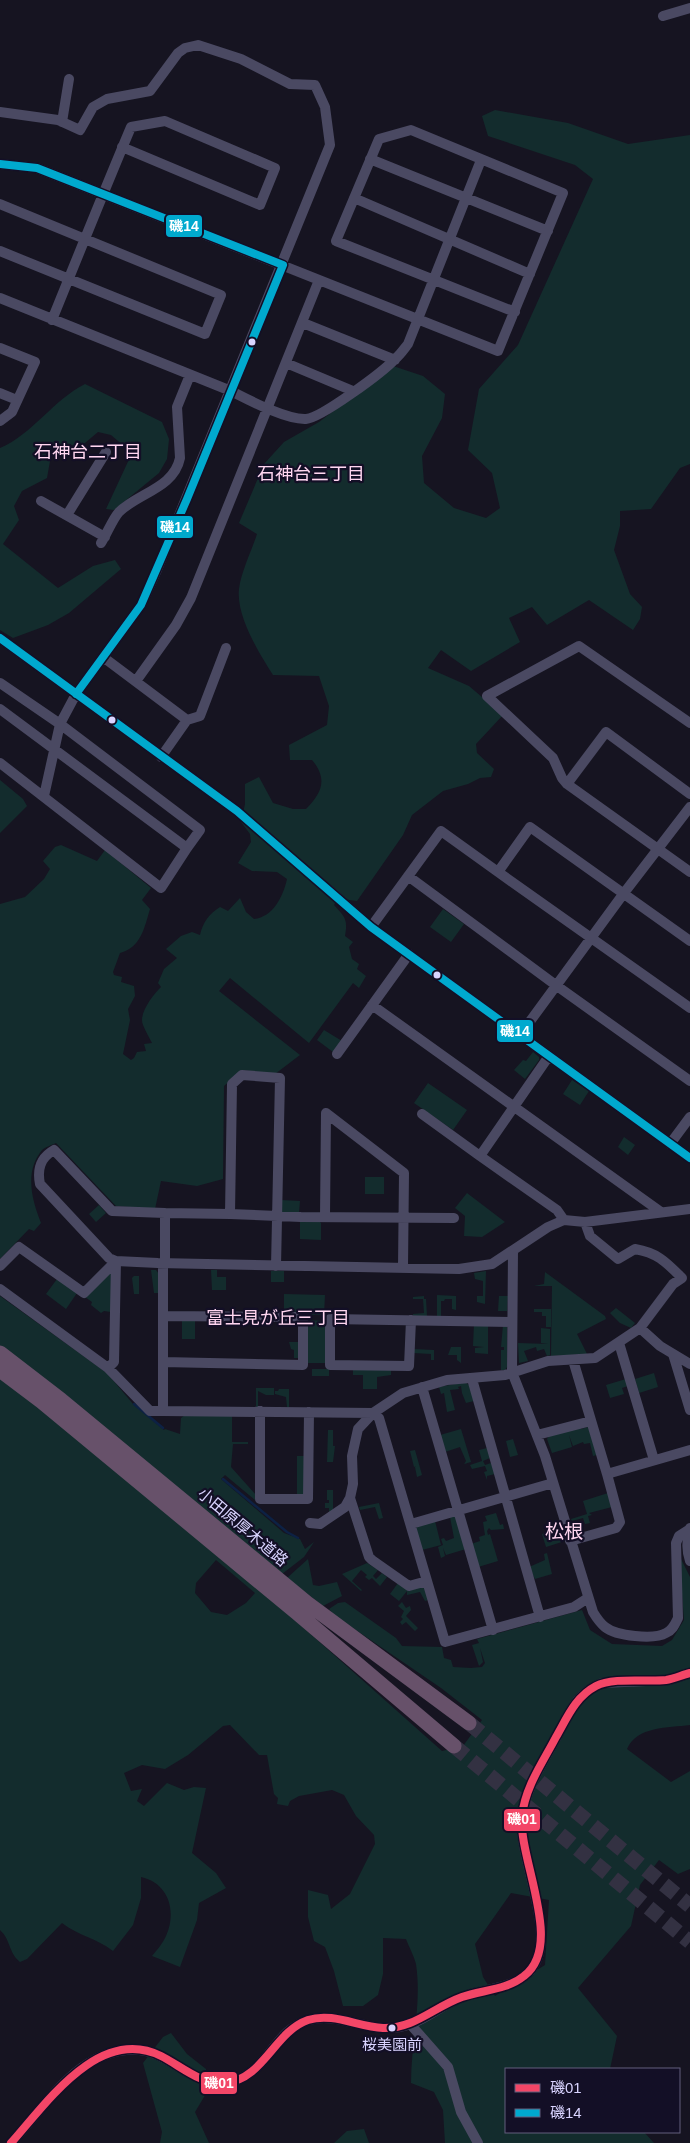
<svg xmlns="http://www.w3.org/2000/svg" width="690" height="2143" font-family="Helvetica,'Noto Sans JP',sans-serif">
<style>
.green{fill:#132c2d;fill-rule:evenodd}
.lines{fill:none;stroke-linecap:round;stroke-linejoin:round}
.stream{stroke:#0d2144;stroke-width:2.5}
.minor-tunnel{stroke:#333142;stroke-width:10;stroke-dasharray:10 5;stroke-linecap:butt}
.highway-tunnel{stroke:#333142;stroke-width:15;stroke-dasharray:15 8;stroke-linecap:butt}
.minor{stroke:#4a4962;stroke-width:10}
.highway{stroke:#67516a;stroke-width:15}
.bus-1-casing{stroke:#130f26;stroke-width:11}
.bus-2-casing{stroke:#130f26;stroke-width:11}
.bus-1{stroke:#f34667;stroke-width:8}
.bus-2{stroke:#00a9ce;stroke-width:8}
.bus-dot{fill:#d9d4ff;stroke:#130f26;stroke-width:2}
.labels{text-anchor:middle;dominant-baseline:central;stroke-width:4.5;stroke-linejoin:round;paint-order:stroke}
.bus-label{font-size:15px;fill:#d9d4ff;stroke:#130f26}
.street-label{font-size:16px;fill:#d9d4ff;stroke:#130f26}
.neighbourhood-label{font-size:18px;fill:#ffd6f0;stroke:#130f26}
.quarter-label{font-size:19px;fill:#ffd6f0;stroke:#130f26}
.line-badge{stroke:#130f26;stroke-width:2}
.badge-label{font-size:14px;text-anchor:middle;font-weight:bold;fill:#fff}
</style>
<rect width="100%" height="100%" fill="#161421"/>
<path class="green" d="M495 110 568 123 628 144 690 135V464L680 468 651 509 620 511V526L614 550 630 594 642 607 640 619 633 630 589 600 547 625 532 607 509 618 520 642 471 671 441 650 428 668 469 686 503 715 476 744 477 753 494 769 491 777 480 778 468 784 443 791 412 815 403 835 357 901 349 900 340 895 334 905C345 917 348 919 345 936L353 942 349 947 352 959 359 964 357 969 366 976 359 988 353 983 309 1043 230 978 219 991 300 1055 275 1074 242 1070 224 1086 223 1179 197 1186 161 1181 155 1209 116 1206 56 1143C52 1145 45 1147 42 1150 24 1172 32 1200 41 1223L34 1231 29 1229 0 1259V904L25 897 44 879 50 869 43 861 55 847 61 845 97 861 105 850 151 888 142 900 150 909C144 929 141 947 120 953L113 972 114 975 122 977 121 982 134 986 135 996 128 1009 130 1020 123 1054 131 1060 134 1058 137 1052 146 1051 144 1044 152 1043C149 1037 146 1032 143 1025 138 1014 153 995 161 987L158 983 164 969 177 958 166 949 181 936 192 932 200 935C203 922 209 914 220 907L228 911 240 898 246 912 254 919C273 917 283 897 287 879L277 872 252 871 238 863 251 842 250 834 241 822 245 804V784L259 777 273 803 293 809H306C322 793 328 779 312 760H290L289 745 327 725 329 706 319 676 273 675C259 653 236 616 239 589 241 572 252 550 257 534L239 523 264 464 284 442 319 422 393 366 423 376 445 394 442 418 422 456 424 483 454 508 486 518 500 508 492 473 468 450 479 389 518 345 593 179 575 165 488 136 482 116Z
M85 384 162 422 169 439 167 459 159 473 114 510 106 509 132 453 111 435 98 432 79 448 69 444H53L47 478 22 491 14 506 19 520 3 544 58 588 93 566 115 560 121 569 69 613 48 625 13 638 0 630V448C33 434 53 400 85 384Z
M0 780 23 799 27 806 0 833Z
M443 909 464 924 451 942 430 927Z
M324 1030 342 1041 333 1052 317 1040Z
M533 1052 539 1057V1060L525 1079 514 1070 523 1060 526 1061Z
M572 1080 589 1091 580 1105 563 1094Z
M428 1083 467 1110 453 1130 414 1103Z
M624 1137 635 1145 628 1155 618 1147Z
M365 1177H384V1194H365Z
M467 1193 505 1222 482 1237 464 1236 465 1216 455 1208Z
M281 1200 300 1201 299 1213H281Z
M99 1205 106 1213 96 1222 89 1214Z
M300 1220H318L321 1223V1240L300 1239Z
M112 1269 111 1312 104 1311 101 1313 91 1305 92 1302 85 1297Z
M151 1270H156L159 1274V1293H154Z
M211 1270H217V1277H226V1290H212Z
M271 1271H284V1282H271Z
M486 1271 485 1304 477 1302V1296H483V1281L475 1279 474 1273Z
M545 1272 605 1316 606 1319 577 1334 587 1354 551 1356 552 1286H534L544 1284Z
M134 1276H139V1294H134L132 1278Z
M57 1279 77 1293 66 1309 46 1294Z
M284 1294 325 1295 324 1315 284 1314Z
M437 1295 456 1296V1310L452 1309V1299H445L444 1301H441V1316H437Z
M0 1296 107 1373 133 1404 164 1430 165 1429 180 1434 181 1418 185 1415 232 1416V1442H248V1444H233L231 1467 256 1495 255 1500 225 1475 221 1479 284 1533 300 1539 305 1549 314 1542 304 1557 282 1574 0 1348Z
M424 1296V1299H426L427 1316H413V1314L424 1313 423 1299H413V1297Z
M499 1296H508L507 1311H498Z
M616 1308 635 1323 631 1328 620 1323 610 1313Z
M534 1309H551V1327H546V1316H542V1312H534Z
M308 1320 326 1321 325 1363H307Z
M182 1321H195V1339H182Z
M474 1324 488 1325V1354L475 1353V1348L484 1347 473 1346Z
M503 1325 507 1327V1367L505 1370H501V1350H504V1347H501Z
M541 1328 550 1329V1355L547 1356 544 1349 537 1351 536 1347 524 1351 528 1361 519 1363 518 1343 548 1344 541 1343Z
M289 1342H300V1358H294V1350L291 1349Z
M451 1347H461V1363L457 1360V1355H448Z
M413 1349 434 1350V1360H431V1354L413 1353Z
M312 1369H329V1376H312Z
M353 1369 391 1370V1375L377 1377V1389H363V1375H353Z
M654 1373 658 1387 639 1393 635 1379Z
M0 1378 73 1434 260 1589 442 1751 463 1746 482 1720 441 1688 334 1615 329 1609 338 1603 345 1602 396 1638 402 1646 442 1647 444 1658 451 1660 453 1667 471 1668 482 1667 485 1663 480 1648 483 1662 479 1666 472 1645 479 1643 477 1639 582 1610 590 1630 612 1644 662 1646 672 1640 684 1620 679 1555 690 1577V1725C668 1728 637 1726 627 1749L671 1782 690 1771V1869L678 1874 659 1860 640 1885 631 1926 578 1988 617 2036 610 2069H506V2132H644L654 2143H445L443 2110 434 2092 411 2083C411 2042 422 2005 416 1964 414 1956 409 1947 406 1939L383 1938V1974L378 1995 363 2006H343L334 1971 325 1947 314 1941 308 1917V1890L328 1895 331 1909 350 1894 375 1844 374 1835 356 1816 344 1795 332 1790 299 1796 290 1801 288 1806 277 1804 278 1798 274 1794 267 1755H259L230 1725 223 1726 188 1755 165 1769 142 1765 124 1773 131 1791 142 1789 137 1801 144 1806 167 1783 184 1790 194 1787 206 1788 192 1853 216 1873 226 1888 199 1903 197 1920 180 1967 152 1956C157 1950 163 1943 166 1936 177 1912 169 1883 141 1877V1898L133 1925 113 1951C96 1938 79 1936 62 1923L27 1959 20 1962C8 1952 11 1940 0 1930ZM216 1560 255 1593 246 1603 227 1615 211 1612 195 1593 196 1583ZM511 1893 549 1900 545 1965 495 1996 483 1977 475 1944Z
M626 1379 628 1386 622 1388 624 1394 610 1398 606 1385Z
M465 1382 469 1385 474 1401 466 1403 462 1393 461 1386 458 1387 459 1389 450 1390 455 1410 447 1412 444 1393 441 1394 439 1387Z
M256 1388H274V1395H266L258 1391V1407H256Z
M279 1389H289V1407H287L286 1397 275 1394V1391H278Z
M580 1427 581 1429 588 1427 597 1455 593 1456 590 1443 584 1444 583 1442 573 1446 569 1435 572 1447 552 1453 547 1439 549 1436Z
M461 1429 471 1462 464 1464 466 1461 460 1447 445 1452 440 1435Z
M328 1430H333V1446H335L333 1462H327Z
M513 1439 518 1455 510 1457 506 1441Z
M487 1448 490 1458 483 1461 485 1465 491 1463 495 1474 487 1476V1480L484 1472 487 1471 485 1466 472 1469 470 1465 482 1461 479 1450Z
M415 1450 422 1475 417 1477 415 1467 416 1466 414 1467 410 1451Z
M297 1456H304L305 1493 302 1496 297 1495Z
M327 1490H333V1512L329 1515V1508H325V1503H329V1500H327Z
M608 1493 612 1507 589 1513 592 1515 588 1516 590 1523 585 1524 583 1518 572 1521 571 1519 587 1514 583 1501Z
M379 1503 383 1518 379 1519 375 1507 360 1510 359 1507Z
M496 1513 500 1525 503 1524 504 1529 491 1530 489 1528 487 1531 488 1535 490 1534 498 1561 478 1567 471 1544 480 1541 479 1537 485 1535 483 1522 487 1521 485 1516Z
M453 1516 457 1518 466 1549 446 1555 443 1548 445 1556 441 1558 438 1547 443 1545 441 1539 444 1538 446 1541 454 1538 450 1517Z
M435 1521 441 1545 422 1550 416 1529 417 1526Z
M561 1528 565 1541 546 1547 542 1534Z
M547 1553 552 1574 535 1579 529 1567 545 1560 544 1554Z
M308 1559 313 1585 319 1586 337 1582 342 1596 323 1606 287 1578Z
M367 1563 378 1570 373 1576 376 1579 382 1573 387 1577 380 1586 372 1578 369 1580 365 1577 367 1575 361 1570 352 1581 362 1590 361 1591 342 1574Z
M398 1583 425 1588 428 1600 425 1601 420 1592 407 1595V1591L399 1601 390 1594Z
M402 1602 406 1608 410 1606 411 1610 406 1616 418 1628 415 1631 406 1622 402 1625 400 1622 403 1619 401 1617 404 1611 398 1606Z
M171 2033 187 2054 206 2069 207 2092 195 2112 209 2143H160L162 2132 143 2063 163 2037Z
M364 2129 369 2143H334L347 2131Z"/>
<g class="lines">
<path class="stream" d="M134 1404 163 1428
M223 1479 287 1532 298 1538"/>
<path class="minor-tunnel" d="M237 811 330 891"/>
<path class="highway-tunnel" d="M469 1723 690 1906
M454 1746 690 1942"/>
<path class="minor" d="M663 16 690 8
M0 112 58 120 80 130 93 107 107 99 150 91 178 53 185 48 198 45 241 59 290 84 315 85 325 107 330 145 156 572 141 605 76 694 60 724 44 796
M62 122 69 79
M370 159 548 231
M0 164 37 168 498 351 563 193 411 130 379 139 336 241 515 312
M354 198 530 274
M0 204 221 295 205 334 0 251
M0 298 231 391C249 400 286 420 306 419 321 418 383 372 395 359 400 355 404 349 408 344L481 160
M52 320C78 256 104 191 131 127L165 121 275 168 260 205 122 147
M303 323 395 360
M0 348 35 362 12 412 0 421
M286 363 353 391
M0 393 17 400
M41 501 105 537
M67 515 106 452
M101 543C107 534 112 520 119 512 138 493 174 488 180 458L177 407 190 375
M0 638 237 811
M103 657 187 720 161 757
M136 681 176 625 191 598 319 280
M0 683 60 724 200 830 187 848 0 709
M187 720 200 716 226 648
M690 723 579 646 487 696 553 758 562 778 567 784 690 872
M0 763 161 888 187 848
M567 784 606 732 690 794
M498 872 690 1008
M408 876 557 986 690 1081
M330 891 371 927 690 1158
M371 927 441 831 498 872 530 827 690 941
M372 1005 661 1212
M520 1035 624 893 690 807
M337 1054 409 954
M549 1056 480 1156 557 1210 564 1220
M326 1113 404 1173 403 1267
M422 1114 480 1156
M670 1144 690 1117
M165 1213 112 1211 54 1150C40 1158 37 1169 40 1184L109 1258 116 1261 158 1263 459 1269 492 1264 548 1227 564 1220 585 1222 690 1209
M230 1214 301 1217 454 1218
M325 1216 326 1113
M585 1222 590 1236 618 1259 635 1249C658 1253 666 1262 682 1278L673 1284 640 1328
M513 1251 512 1372 545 1456 593 1612C596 1617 600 1623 605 1627 616 1636 654 1640 666 1633 673 1630 675 1624 678 1618L676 1543 679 1536 690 1529
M163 1263V1411L373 1413 379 1418 445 1642 574 1607 588 1598
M165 1263V1213L230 1214 232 1084 242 1075 280 1078 276 1266
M0 1266 19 1247 84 1293 116 1261
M0 1289 108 1368 150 1411H163
M411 1320 409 1366 330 1365V1319L512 1322
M619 1343 654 1460
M673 1354 690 1410
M573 1360 607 1474
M163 1362 303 1365V1321L297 1317 163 1316
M108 1368 114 1362 116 1261
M472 1379 540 1617
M422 1387 493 1630
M260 1411V1499H308L309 1412
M537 1435 591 1421
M350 1498 369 1557 372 1560 409 1586 427 1581
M310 1523 320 1524 345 1507 350 1498 353 1484 352 1456 358 1429 373 1413 403 1393 447 1380 505 1375 548 1361 595 1358 640 1328 660 1346 690 1364
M411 1524 553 1483
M690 1528C687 1541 686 1549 690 1561
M570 1541 616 1528 620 1522 607 1474 690 1450
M411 2025 448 2067 461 2112 478 2143
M11 2143C47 2105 84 2040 146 2051 158 2053 169 2061 179 2067 195 2076 212 2087 231 2082 270 2071 273 2030 309 2020 332 2013 358 2026 382 2028 422 2030 437 2003 471 1994 491 1988 514 1988 530 1971 560 1938 518 1859 522 1818 525 1787 545 1760 558 1734 571 1710 576 1694 602 1683L668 1680 690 1673"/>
<path class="highway" d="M0 1353 61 1400 307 1603 469 1723
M0 1370 41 1401 296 1612 454 1746"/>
<defs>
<path id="bus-1" d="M11 2143C46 2104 99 2025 161 2056 181 2066 201 2085 225 2083 264 2079 274 2032 308 2020 333 2012 358 2027 383 2028 414 2029 434 2007 462 1997 482 1990 507 1990 524 1976 565 1945 518 1859 522 1816 525 1787 543 1762 556 1737 567 1718 575 1697 596 1686 613 1677 646 1682 666 1680 674 1679 682 1675 690 1673"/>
<path id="bus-2" d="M0 164 37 168 283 265 187 499 141 605 76 694
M0 638 237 811 371 927 690 1158"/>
</defs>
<use href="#bus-1" class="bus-1-casing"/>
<use href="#bus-2" class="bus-2-casing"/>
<use href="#bus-1" class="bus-1"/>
<use href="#bus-2" class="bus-2"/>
</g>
<g class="bus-dot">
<circle cx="252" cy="342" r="4.5"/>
<circle cx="112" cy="720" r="4.5"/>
<circle cx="437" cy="975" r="4.5"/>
<circle cx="392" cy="2028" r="4.5"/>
</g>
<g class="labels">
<g class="bus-label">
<text x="392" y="2044">桜美園前</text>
</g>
<g class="street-label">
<text transform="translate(243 1527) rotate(40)">小田原厚木道路</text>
</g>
<g class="neighbourhood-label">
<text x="88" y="452">石神台二丁目</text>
<text x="311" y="474">石神台三丁目</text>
<text x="278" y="1318">富士見が丘三丁目</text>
</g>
<g class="quarter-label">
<text x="564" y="1531">松根</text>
</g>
</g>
<g class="line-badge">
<rect x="165" y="214" width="38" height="24" rx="5" fill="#00a9ce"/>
<rect x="156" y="515" width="38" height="24" rx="5" fill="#00a9ce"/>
<rect x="496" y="1019" width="38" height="24" rx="5" fill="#00a9ce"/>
<rect x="503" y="1808" width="38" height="24" rx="5" fill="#f34667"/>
<rect x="200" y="2071" width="38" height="24" rx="5" fill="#f34667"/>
</g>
<g class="badge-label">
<text x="184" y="231">磯14</text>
<text x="175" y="532">磯14</text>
<text x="515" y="1036">磯14</text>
<text x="522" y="1824">磯01</text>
<text x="219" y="2088">磯01</text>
</g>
<rect x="505" y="2068" width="175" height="65" fill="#130f26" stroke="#625e7d"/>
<rect x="515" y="2084" width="25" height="8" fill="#f34667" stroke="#625e7d"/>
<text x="550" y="2093" font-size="15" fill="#d9d4ff">磯01</text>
<rect x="515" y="2109" width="25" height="8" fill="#00a9ce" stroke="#625e7d"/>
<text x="550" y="2118" font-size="15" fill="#d9d4ff">磯14</text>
</svg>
